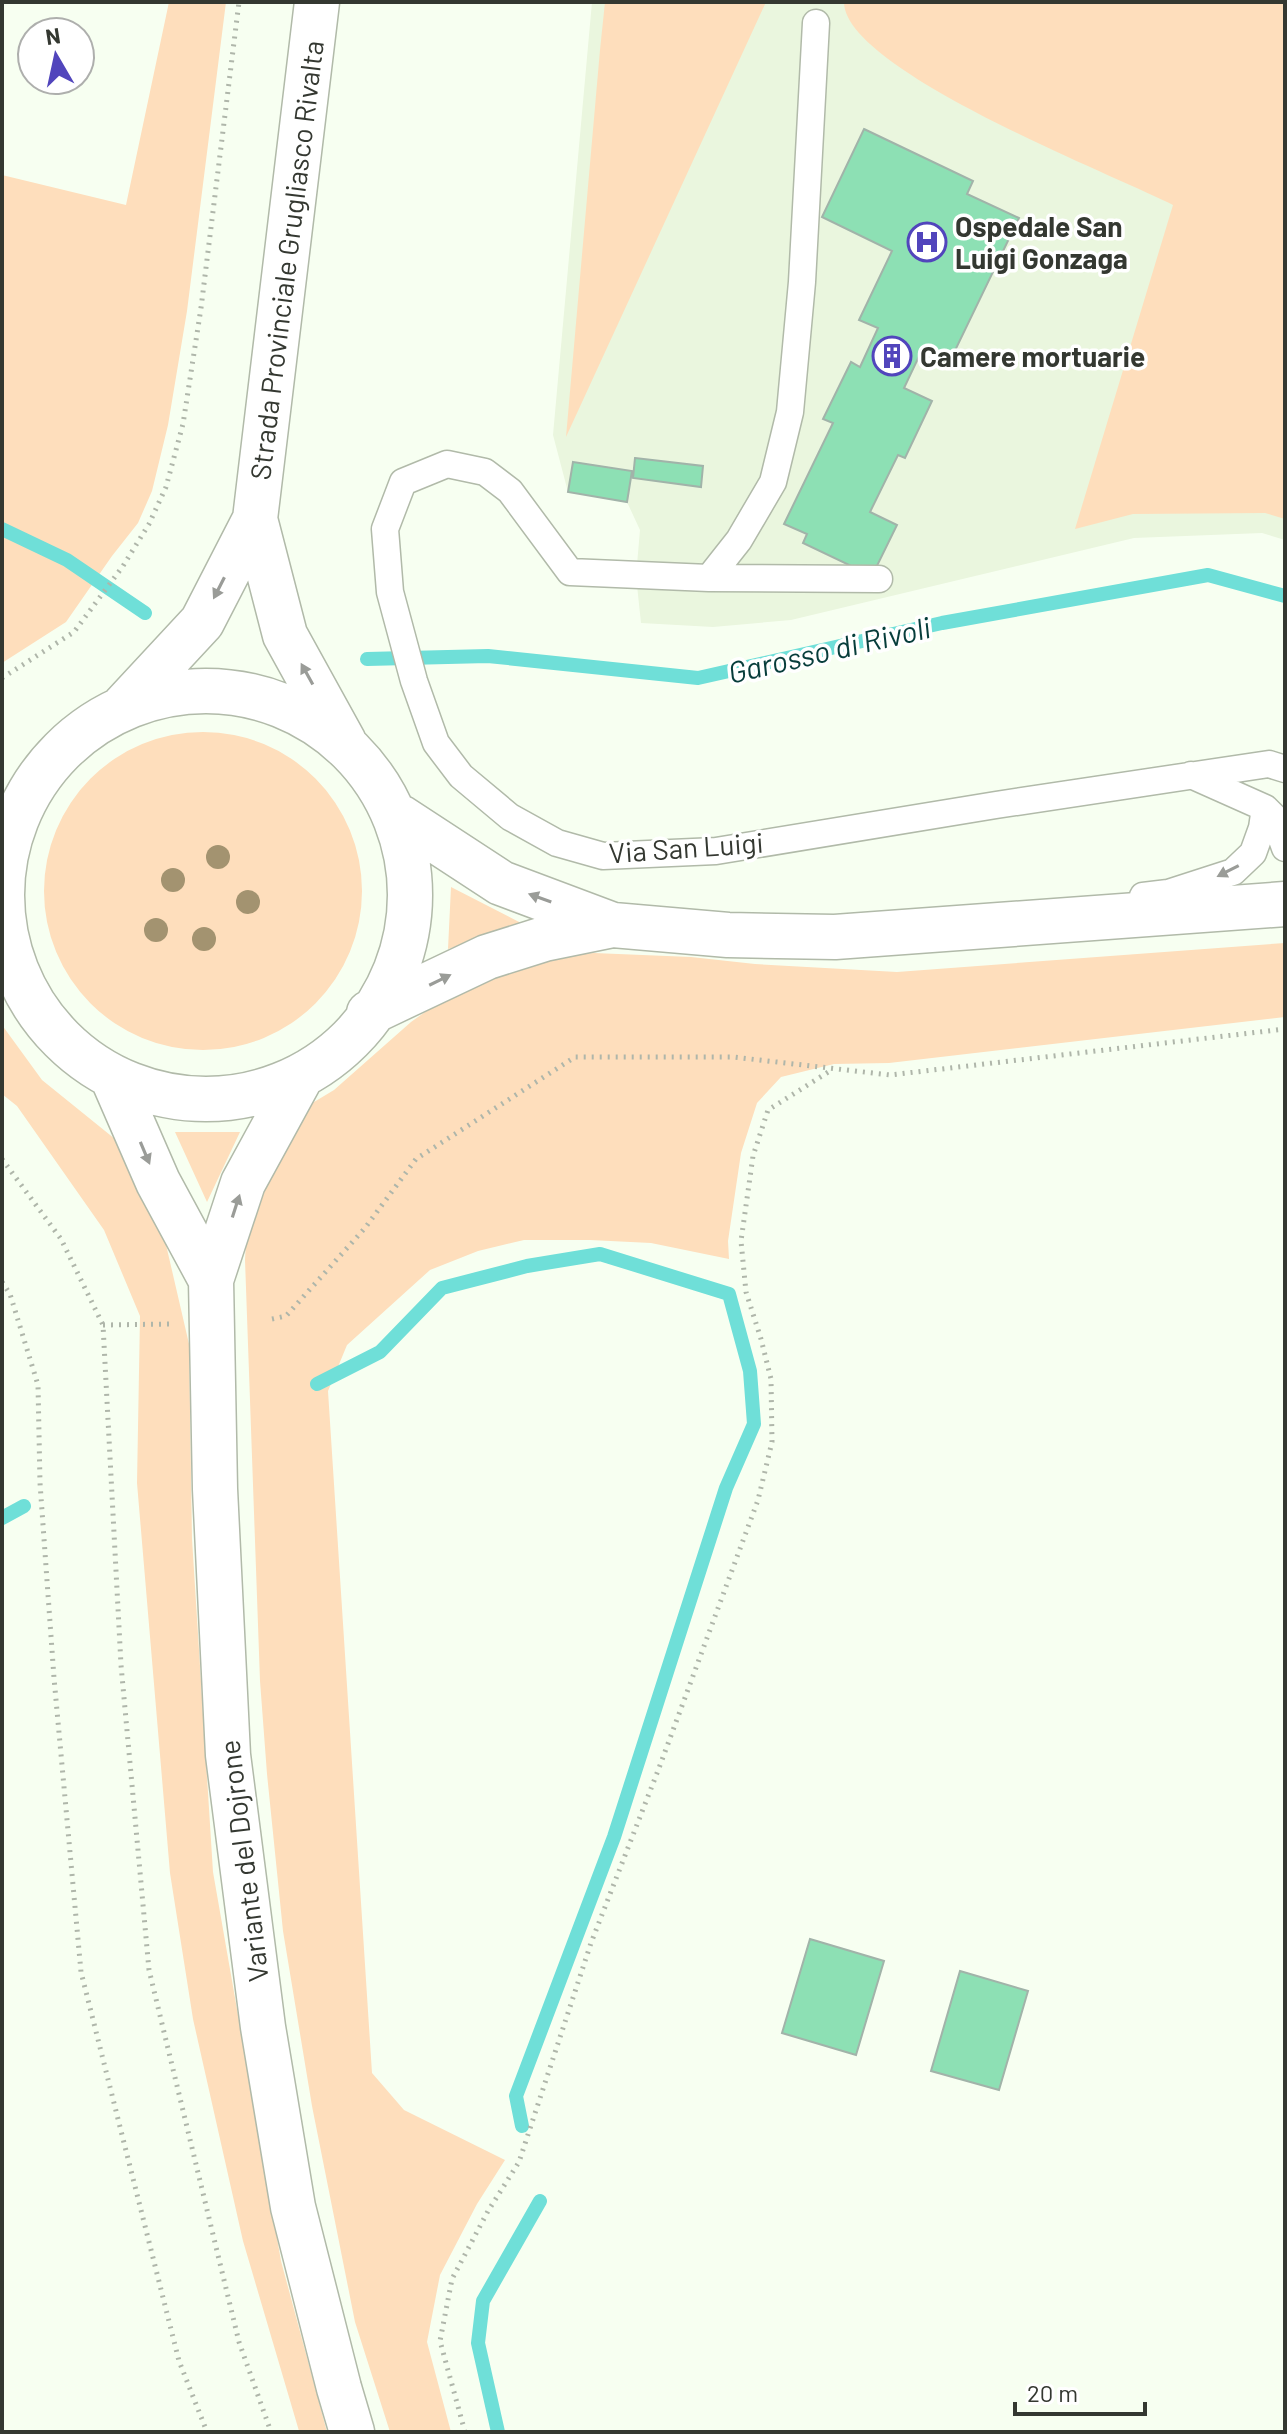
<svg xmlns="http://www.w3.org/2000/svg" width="1287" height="2434" font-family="Barlow,sans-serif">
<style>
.built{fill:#eaf6de}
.green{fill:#fedebc}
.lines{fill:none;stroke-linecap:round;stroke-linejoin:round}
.stream{stroke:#6fdfd8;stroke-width:14}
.building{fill:#8de0b4;stroke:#a1b3a9;stroke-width:2}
.service-casing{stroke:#b1baa9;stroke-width:29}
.tertiary-casing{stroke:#b1baa9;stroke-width:47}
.path{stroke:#afb6aa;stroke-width:5;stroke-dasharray:2 6;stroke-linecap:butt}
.service{stroke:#fff;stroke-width:26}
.tertiary{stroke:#fff;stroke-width:44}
.tree{fill:#a39370}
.oneway{fill:#9a9c98}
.labels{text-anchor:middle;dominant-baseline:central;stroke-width:7;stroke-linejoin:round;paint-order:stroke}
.poi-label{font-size:28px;font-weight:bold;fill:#343831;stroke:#fff;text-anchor:start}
.street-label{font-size:28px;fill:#343831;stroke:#fff}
.water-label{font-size:30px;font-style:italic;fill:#073d3b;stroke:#fff}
</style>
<rect width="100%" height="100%" fill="#f7fff1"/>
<path class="built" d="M592 2H1285V540L1262 533 1134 538 791 620 713 627 641 623 636 576 640 530 627 502 568 492 553 435Z"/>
<path class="green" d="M169 2H226L187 311 168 425 152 491 138 523 112 556 66 622 2 663V175L126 205Z
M605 2H766L566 437 600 50Z
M844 2H1285V519L1265 513 1133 514 1075 529 1173 205C1114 175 844 70 844 2Z
M44 891a159 159 0 1 1 318 0a159 159 0 1 1-318 0Z
M451 887 523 924 448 949Z
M1285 943V1017L889 1063 834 1064 781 1077 757 1103 741 1153 728 1241 729 1259 651 1243 590 1240H524L478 1251 430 1270 347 1345 328 1391 372 2073 404 2110 505 2160 477 2204 440 2275 427 2342 451 2432H390L355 2322 312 2106 283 1931 267 1774 260 1681 245 1260 248 1207 309 1105 334 1090 411 1022 449 995 521 964 558 956 594 953 691 957 755 964 897 972Z
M2 1025 42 1080 115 1139 161 1223 189 1344 192 1539 213 1872 281 2261 327 2432 299 2431 243 2241 193 2019 170 1873 137 1483 140 1316 104 1230 17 1106 2 1094Z
M175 1132H240L207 1202Z"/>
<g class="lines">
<path class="stream" d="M2 529 67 560 145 613
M367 659 488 656 698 678 942 623 1208 575 1285 596
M317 1384 380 1352 442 1288 527 1266 600 1254 729 1294 750 1371 754 1424 726 1488 614 1837 516 2096 522 2126
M2 1518 24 1506
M498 2432 478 2343 483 2301 540 2201"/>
</g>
<path class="building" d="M864 129 973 181 967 194 1019 218 949 363 922 350 904 388 932 401 905 458 898 455 870 512 897 525 872 576 803 543 807 534 784 524 833 423 823 419 851 362 860 367 878 328 859 320 892 251 822 217Z
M635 458 703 466 701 487 633 478Z
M573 462 632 471 627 502 568 492Z
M810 1939 884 1961 856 2055 782 2033Z
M960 1971 1028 1991 999 2090 931 2071Z"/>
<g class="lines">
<defs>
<path id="service" d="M816 23 802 282 790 412 773 482 739 540 709 578 570 572 510 491 485 472 447 464 403 482 385 529 390 592 414 681 436 743 461 776 510 817 557 843 603 856 716 851 996 805 1269 764 1285 769
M709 578 879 579
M1191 775 1265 808 1274 817 1285 848
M1143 896 1168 893 1233 872 1253 853 1262 828 1265 808"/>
<path id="tertiary" d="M255 519 285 635 344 742
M2 895a204 204 0 1 1 408 0a204 204 0 1 1-408 0Z
M124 706 202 622 255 519 317 2
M400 817 501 883 613 925 728 935 835 937 1285 904
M369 1013 487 957 544 939 613 925
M302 1075 243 1183 211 1280 215 1489 228 1755 263 2027 293 2207 339 2388 352 2432
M114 1081 158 1182 211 1280"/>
</defs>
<use href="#service" class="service-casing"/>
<use href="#tertiary" class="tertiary-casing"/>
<path class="path" d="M2 678 74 632 123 566 149 524 166 487 183 424 201 308 239 2
M2 1159 61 1239 103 1325 121 1665 149 1970 239 2342 271 2432
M2 1282 10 1294 38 1385 40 1483 54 1678 81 1972 179 2361 207 2432
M272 1319 286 1316 365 1228 416 1159 575 1057H733L890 1075 1285 1029
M103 1325 170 1324
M465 2432 440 2341 452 2279 488 2211 519 2162 591 1943 659 1768 758 1500 772 1442 771 1379 761 1339 746 1292 741 1241 753 1156 768 1110 833 1069"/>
<use href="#service" class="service"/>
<use href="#tertiary" class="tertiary"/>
</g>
<g class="tree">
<circle cx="218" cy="857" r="12"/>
<circle cx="173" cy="880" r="12"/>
<circle cx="248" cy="902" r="12"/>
<circle cx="156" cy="930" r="12"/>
<circle cx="204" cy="939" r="12"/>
</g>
<defs><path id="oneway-solid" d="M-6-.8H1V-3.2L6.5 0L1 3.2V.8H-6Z" transform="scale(2)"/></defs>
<g class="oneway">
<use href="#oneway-solid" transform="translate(219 588) rotate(117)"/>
<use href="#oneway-solid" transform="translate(307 674) rotate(-119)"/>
<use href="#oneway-solid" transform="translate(1228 871) rotate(153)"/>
<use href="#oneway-solid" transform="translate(540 898) rotate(-160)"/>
<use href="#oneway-solid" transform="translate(440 980) rotate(-26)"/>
<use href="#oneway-solid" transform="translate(145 1153) rotate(67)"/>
<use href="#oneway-solid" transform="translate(236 1206) rotate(-72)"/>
</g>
<defs>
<symbol id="hospital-ring" viewBox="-11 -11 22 22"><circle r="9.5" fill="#fff" stroke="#5145bc" stroke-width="1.5"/><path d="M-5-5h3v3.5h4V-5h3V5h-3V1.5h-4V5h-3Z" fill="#5145bc"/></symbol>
<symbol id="building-ring" viewBox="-11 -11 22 22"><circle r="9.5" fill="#fff" stroke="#5145bc" stroke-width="1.5"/><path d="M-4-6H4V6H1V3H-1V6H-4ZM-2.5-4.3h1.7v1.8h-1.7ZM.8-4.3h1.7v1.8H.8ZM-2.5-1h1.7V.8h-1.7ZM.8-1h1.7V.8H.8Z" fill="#5145bc"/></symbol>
</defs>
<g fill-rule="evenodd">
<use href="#hospital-ring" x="905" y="220" width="44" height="44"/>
<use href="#building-ring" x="870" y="334" width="44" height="44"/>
</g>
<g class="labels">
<g class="poi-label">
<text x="955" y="226">Ospedale San<tspan x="955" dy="32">Luigi Gonzaga</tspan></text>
<text x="920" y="356">Camere mortuarie</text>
</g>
<g class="street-label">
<text transform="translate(286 260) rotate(-83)">Strada Provinciale Grugliasco Rivalta</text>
<text transform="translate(686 847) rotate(-4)">Via San Luigi</text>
<text transform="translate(243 1861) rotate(-97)">Variante del Dojrone</text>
</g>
<g class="water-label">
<text transform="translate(829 649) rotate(-13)">Garosso di Rivoli</text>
</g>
</g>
<rect width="1287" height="2434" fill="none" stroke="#343831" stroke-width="8"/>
<g transform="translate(56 56) rotate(351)"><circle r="38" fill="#ffffff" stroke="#aeafad" stroke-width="2"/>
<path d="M0-6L14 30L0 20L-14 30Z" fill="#5145bc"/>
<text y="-12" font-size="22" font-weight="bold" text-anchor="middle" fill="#343831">N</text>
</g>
<path d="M1015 2402v12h130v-12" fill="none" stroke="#343831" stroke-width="4"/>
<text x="1027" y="2402" font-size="24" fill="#343831" stroke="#ffffff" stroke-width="6" paint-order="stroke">20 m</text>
</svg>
